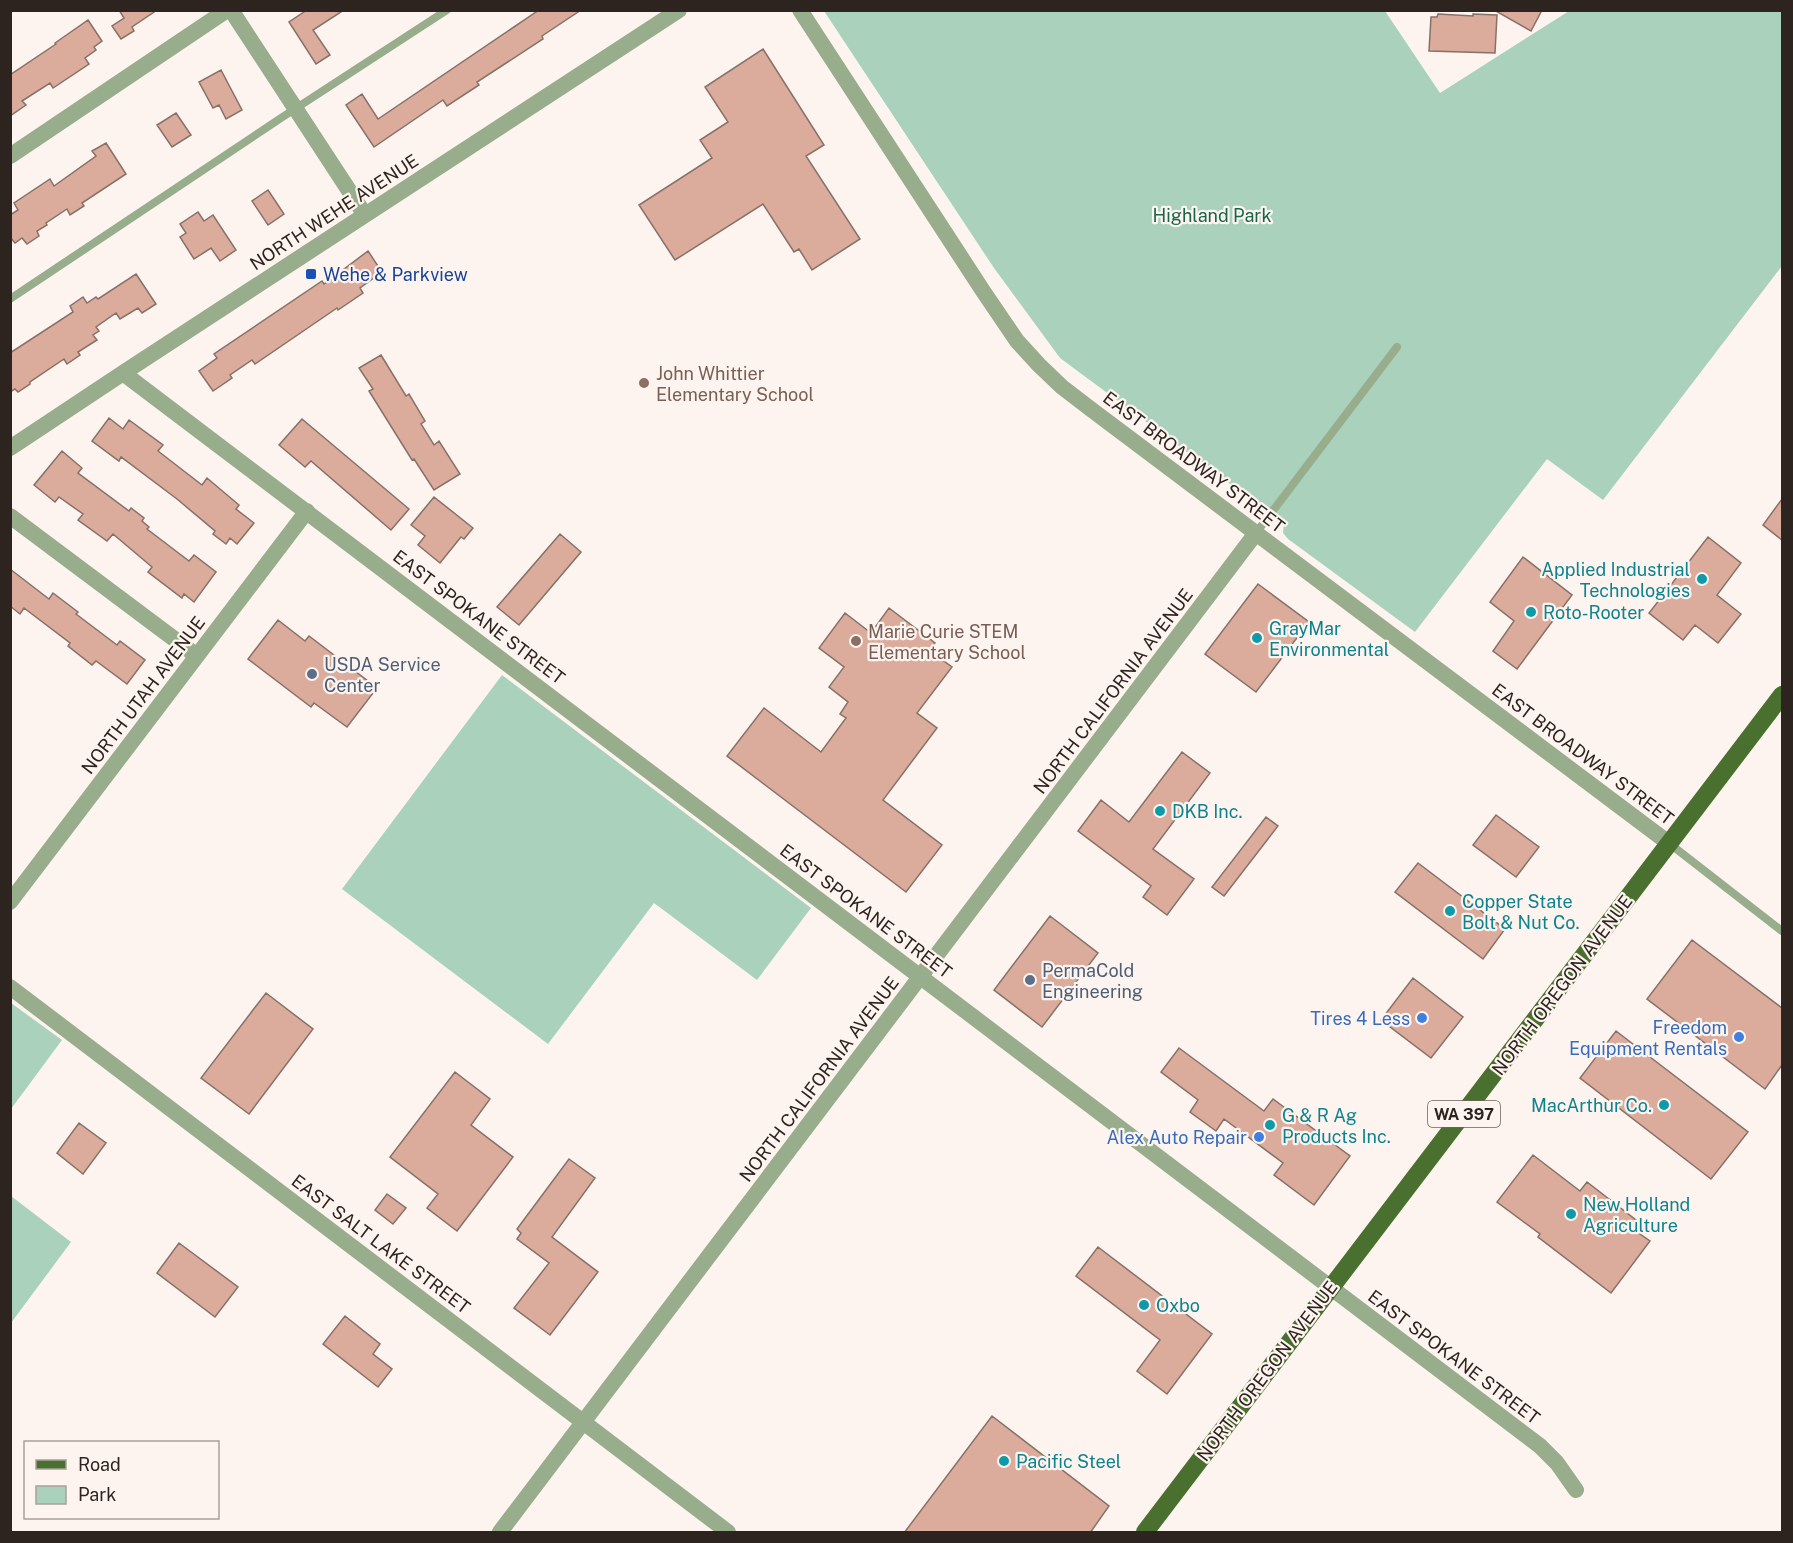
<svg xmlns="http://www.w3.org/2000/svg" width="1793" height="1543" font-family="'Public Sans',sans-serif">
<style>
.green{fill:#aad1bc}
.building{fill:#dbab9b;stroke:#877068;stroke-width:1.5}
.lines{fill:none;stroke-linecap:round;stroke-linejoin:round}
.lane{stroke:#98ad8b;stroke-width:8}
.street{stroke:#98ad8b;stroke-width:16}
.primary{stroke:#4a702f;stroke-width:18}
.transit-dot{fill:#1a4fb4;stroke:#fef4ef;stroke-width:2}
.education-dot{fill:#8d6e63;stroke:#fef4ef;stroke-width:2}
.culture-dot{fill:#0f9aa8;stroke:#fef4ef;stroke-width:2}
.service-dot{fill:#5c6f8a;stroke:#fef4ef;stroke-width:2}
.shop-dot{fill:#3f7fe0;stroke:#fef4ef;stroke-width:2}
.labels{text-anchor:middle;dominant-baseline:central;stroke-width:4.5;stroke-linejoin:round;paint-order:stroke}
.shield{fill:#fef4ef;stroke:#6c625d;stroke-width:1.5}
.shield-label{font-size:16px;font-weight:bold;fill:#2d231f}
.street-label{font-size:18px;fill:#2d231f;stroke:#fef4ef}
.park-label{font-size:18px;fill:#166647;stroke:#fef4ef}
.transit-label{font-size:18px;fill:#164399;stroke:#fef4ef;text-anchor:start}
.education-label{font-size:18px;fill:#785e54;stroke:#fef4ef;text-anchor:start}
.culture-label{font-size:18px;fill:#0d838f;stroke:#fef4ef;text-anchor:start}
.service-label{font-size:18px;fill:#4e5e75;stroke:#fef4ef;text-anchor:start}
.shop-label{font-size:18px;fill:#366cbe;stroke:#fef4ef;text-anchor:end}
</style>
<rect width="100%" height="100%" fill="#fef4ef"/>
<path class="green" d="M824 11H1385L1440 93 1569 11H1782V266L1603 500 1547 459 1415 632 1288 539 1283 533 1284 524 1060 358 994 268Z
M502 675 811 908 757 980 654 903 548 1044 342 889Z
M11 1003 62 1040 11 1109Z
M11 1196 71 1242 11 1323H10Z"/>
<path class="building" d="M119 10H157L132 27 134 31 121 39 112 26 124 18Z
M307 10H344L313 30 330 55 316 64 289 22Z
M539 10H581L542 36 543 39 477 82 479 85 447 106 443 100 374 147 346 105 362 94 378 119Z
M1494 10H1542L1531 31Z
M1438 14 1473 16V14L1497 15 1495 53 1429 51 1431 17H1437Z
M88 20 102 41 94 47 96 50 85 58 89 64 53 88 50 83 22 101 26 105 10 116V75L56 44 55 43Z
M763 49 824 145 806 156 860 239 812 270 799 249 794 252 763 204 675 260 639 205 712 158 700 140 728 122 705 87Z
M221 70 242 110 226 119 219 105 213 108 199 82Z
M176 113 191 135 172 147 157 125Z
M106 143 126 174 82 203 84 206 70 215 67 209 46 223 47 225 37 231 39 236 27 244 22 238 15 243 10 237V215L18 210 14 203 50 179 54 186 96 156 92 151Z
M268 190 284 214 268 225 252 201Z
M198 212 204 221 213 215 236 250 220 261 211 248 194 259 180 237 186 233 180 224Z
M368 251 382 272 360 288 363 293 338 310 337 308 255 364 252 360 230 375 232 378 213 391 199 371 217 358 214 354 322 281 324 284Z
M136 274 156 304 142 313 138 308 120 319 116 313 96 327 99 331 93 335 97 340 78 352 80 355 67 364 64 359 30 382V384L18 392 15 389 10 392V353L73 312 70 306 83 297 87 303 96 297 98 299Z
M381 355 406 396 409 394 425 421 421 424 434 445 439 441 460 474 434 490 414 459 412 460 369 391 373 389 359 368Z
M109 418 123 429 129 420 163 445 158 451 202 485 207 478 239 505 236 509 254 523 237 544 230 538 226 544 213 534 215 531 177 499 121 457 119 461 92 441Z
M302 419 409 509 391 530 311 461 305 467 279 445Z
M62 451 82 468 78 473 129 511 131 508 144 518 142 521 149 527 147 529 189 561 194 555 216 572 194 602 184 594 182 598 148 572 152 567 113 534 107 541 78 520 83 514 59 497 55 502 34 485Z
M434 497 473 528 464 539 461 537 440 563 418 545 425 536 411 525Z
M1782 499V540L1763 525Z
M560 534 581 552 519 625 497 607Z
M1708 537 1741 563 1717 595 1741 614 1718 643 1695 625 1683 640 1649 613Z
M1523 557 1572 595 1517 669 1493 651 1514 621 1490 602Z
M10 569 49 599 53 593 78 612 76 614 117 645 120 641 145 660 127 684 96 661 92 665 68 646 70 643 24 608 20 614 10 606Z
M1258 584 1309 622 1256 692 1205 654Z
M889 608 935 643 930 651 952 667 917 713 937 728 883 800 942 845 906 892 727 756 764 708 821 752 846 718 840 714 848 702 829 687 844 667 819 648 845 613 871 633Z
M278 620 305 641 309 636 377 688 347 727 314 703 311 707 248 659Z
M1182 752 1210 773 1153 849 1194 879 1167 915 1143 897 1151 886 1078 831 1101 800 1129 822Z
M1496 815 1539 847 1516 877 1473 845Z
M1266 817 1278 826 1224 896 1212 887Z
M1418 863 1505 929 1483 959 1395 892Z
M1050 916 1098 953 1042 1027 994 990Z
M1692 940 1782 1008V1065L1765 1089 1647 999Z
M1413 978 1463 1017 1431 1058 1381 1020Z
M266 993 313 1029 249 1114 201 1078Z
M1616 1031 1748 1132 1711 1179 1580 1078Z
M1179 1048 1264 1111 1273 1099 1350 1156 1314 1205 1274 1175 1283 1163 1224 1119 1216 1131 1190 1112 1198 1100 1161 1072Z
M455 1072 490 1099 471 1125 513 1157 457 1231 427 1208 438 1194 390 1157Z
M79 1123 106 1143 83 1174 57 1153Z
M1533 1155 1580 1191 1587 1182 1645 1227 1640 1234 1650 1241 1611 1293 1538 1237 1540 1234 1497 1202Z
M569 1159 595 1178 552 1237 598 1272 550 1335 514 1308 549 1263 517 1239 521 1233 517 1229Z
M387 1194 406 1208 393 1224 375 1210Z
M179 1243 238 1287 215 1317 157 1273Z
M1098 1247 1212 1334 1167 1394 1137 1371 1160 1340 1076 1276Z
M345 1316 380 1344 373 1354 392 1369 378 1387 323 1344Z
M992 1416 1109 1506 1090 1533H904Z"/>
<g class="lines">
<path class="lane" d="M10 299 281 118 447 10
M1256 533 1397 347
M1670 844 1782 931"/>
<path class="street" d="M231 10 365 215
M800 10 983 291 1017 341 1039 365 1062 387 1092 410 1670 844
M10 156 227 10
M123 373 1540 1446 1557 1463 1576 1490
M10 448 123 373 679 10
M10 516 197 656
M10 902 307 511
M10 987 728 1532
M500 1532 1256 533"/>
<path class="primary" d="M1145 1532 1782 695"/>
</g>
<rect class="transit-dot" x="305" y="268" width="12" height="12" rx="3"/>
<g class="education-dot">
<circle cx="644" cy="383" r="6"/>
<circle cx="856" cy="641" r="6"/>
</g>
<g class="culture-dot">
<circle cx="1702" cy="579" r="6"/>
<circle cx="1531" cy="612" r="6"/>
<circle cx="1257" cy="638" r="6"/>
<circle cx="1160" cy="811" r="6"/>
<circle cx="1450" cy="911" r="6"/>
<circle cx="1664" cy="1105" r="6"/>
<circle cx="1270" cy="1125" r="6"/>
<circle cx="1571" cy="1214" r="6"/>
<circle cx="1144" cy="1305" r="6"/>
<circle cx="1004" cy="1461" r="6"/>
</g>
<g class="service-dot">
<circle cx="312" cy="674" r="6"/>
<circle cx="1030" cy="980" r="6"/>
</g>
<g class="shop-dot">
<circle cx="1422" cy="1018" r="6"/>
<circle cx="1739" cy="1037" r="6"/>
<circle cx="1259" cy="1137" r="6"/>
</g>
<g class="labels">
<rect class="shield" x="1428" y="1101" width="72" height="26" rx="4.5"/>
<g class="shield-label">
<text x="1464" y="1114">WA 397</text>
</g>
<g class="street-label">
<text transform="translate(334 212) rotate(-33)">NORTH WEHE AVENUE</text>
<text transform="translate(1194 462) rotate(37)">EAST BROADWAY STREET</text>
<text transform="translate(479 617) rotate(37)">EAST SPOKANE STREET</text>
<text transform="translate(1113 691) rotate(-53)">NORTH CALIFORNIA AVENUE</text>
<text transform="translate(143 695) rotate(-53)">NORTH UTAH AVENUE</text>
<text transform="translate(1583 754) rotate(37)">EAST BROADWAY STREET</text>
<text transform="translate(866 911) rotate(37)">EAST SPOKANE STREET</text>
<text transform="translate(1562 985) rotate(-53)">NORTH OREGON AVENUE</text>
<text transform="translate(819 1079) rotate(-53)">NORTH CALIFORNIA AVENUE</text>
<text transform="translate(381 1244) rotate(37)">EAST SALT LAKE STREET</text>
<text transform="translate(1454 1357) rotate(37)">EAST SPOKANE STREET</text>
<text transform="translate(1267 1371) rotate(-53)">NORTH OREGON AVENUE</text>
</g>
<g class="park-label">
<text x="1212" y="215">Highland Park</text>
</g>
<g class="transit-label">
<text x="323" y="274">Wehe &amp; Parkview</text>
</g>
<g class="education-label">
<text x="656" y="373">John Whittier<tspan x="656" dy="21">Elementary School</tspan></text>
<text x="868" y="631">Marie Curie STEM<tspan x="868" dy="21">Elementary School</tspan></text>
</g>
<g class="culture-label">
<text x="1690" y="569" text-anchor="end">Applied Industrial<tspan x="1690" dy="21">Technologies</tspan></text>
<text x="1543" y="612">Roto-Rooter</text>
<text x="1269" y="628">GrayMar<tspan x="1269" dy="21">Environmental</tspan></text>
<text x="1172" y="811">DKB Inc.</text>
<text x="1462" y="901">Copper State<tspan x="1462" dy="21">Bolt &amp; Nut Co.</tspan></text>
<text x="1652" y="1105" text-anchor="end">MacArthur Co.</text>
<text x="1282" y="1115">G &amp; R Ag<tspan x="1282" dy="21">Products Inc.</tspan></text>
<text x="1583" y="1204">New Holland<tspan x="1583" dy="21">Agriculture</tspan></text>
<text x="1156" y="1305">Oxbo</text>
<text x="1016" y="1461">Pacific Steel</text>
</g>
<g class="service-label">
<text x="324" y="664">USDA Service<tspan x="324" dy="21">Center</tspan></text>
<text x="1042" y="970">PermaCold<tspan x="1042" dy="21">Engineering</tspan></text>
</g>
<g class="shop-label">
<text x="1410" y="1018">Tires 4 Less</text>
<text x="1727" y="1027">Freedom<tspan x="1727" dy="21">Equipment Rentals</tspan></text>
<text x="1247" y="1137">Alex Auto Repair</text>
</g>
</g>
<rect width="1793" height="1543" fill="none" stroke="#2d231f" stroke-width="24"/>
<rect x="24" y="1441" width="195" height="78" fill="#fef4ef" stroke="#aaa09c" stroke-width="1.5"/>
<rect x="36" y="1460" width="30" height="9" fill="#4a702f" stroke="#aaa09c" stroke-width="1.5"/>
<text x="78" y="1471" font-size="18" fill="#2d231f">Road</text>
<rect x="36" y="1486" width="30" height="18" fill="#aad1bc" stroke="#aaa09c" stroke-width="1.5"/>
<text x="78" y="1501" font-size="18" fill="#2d231f">Park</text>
</svg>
